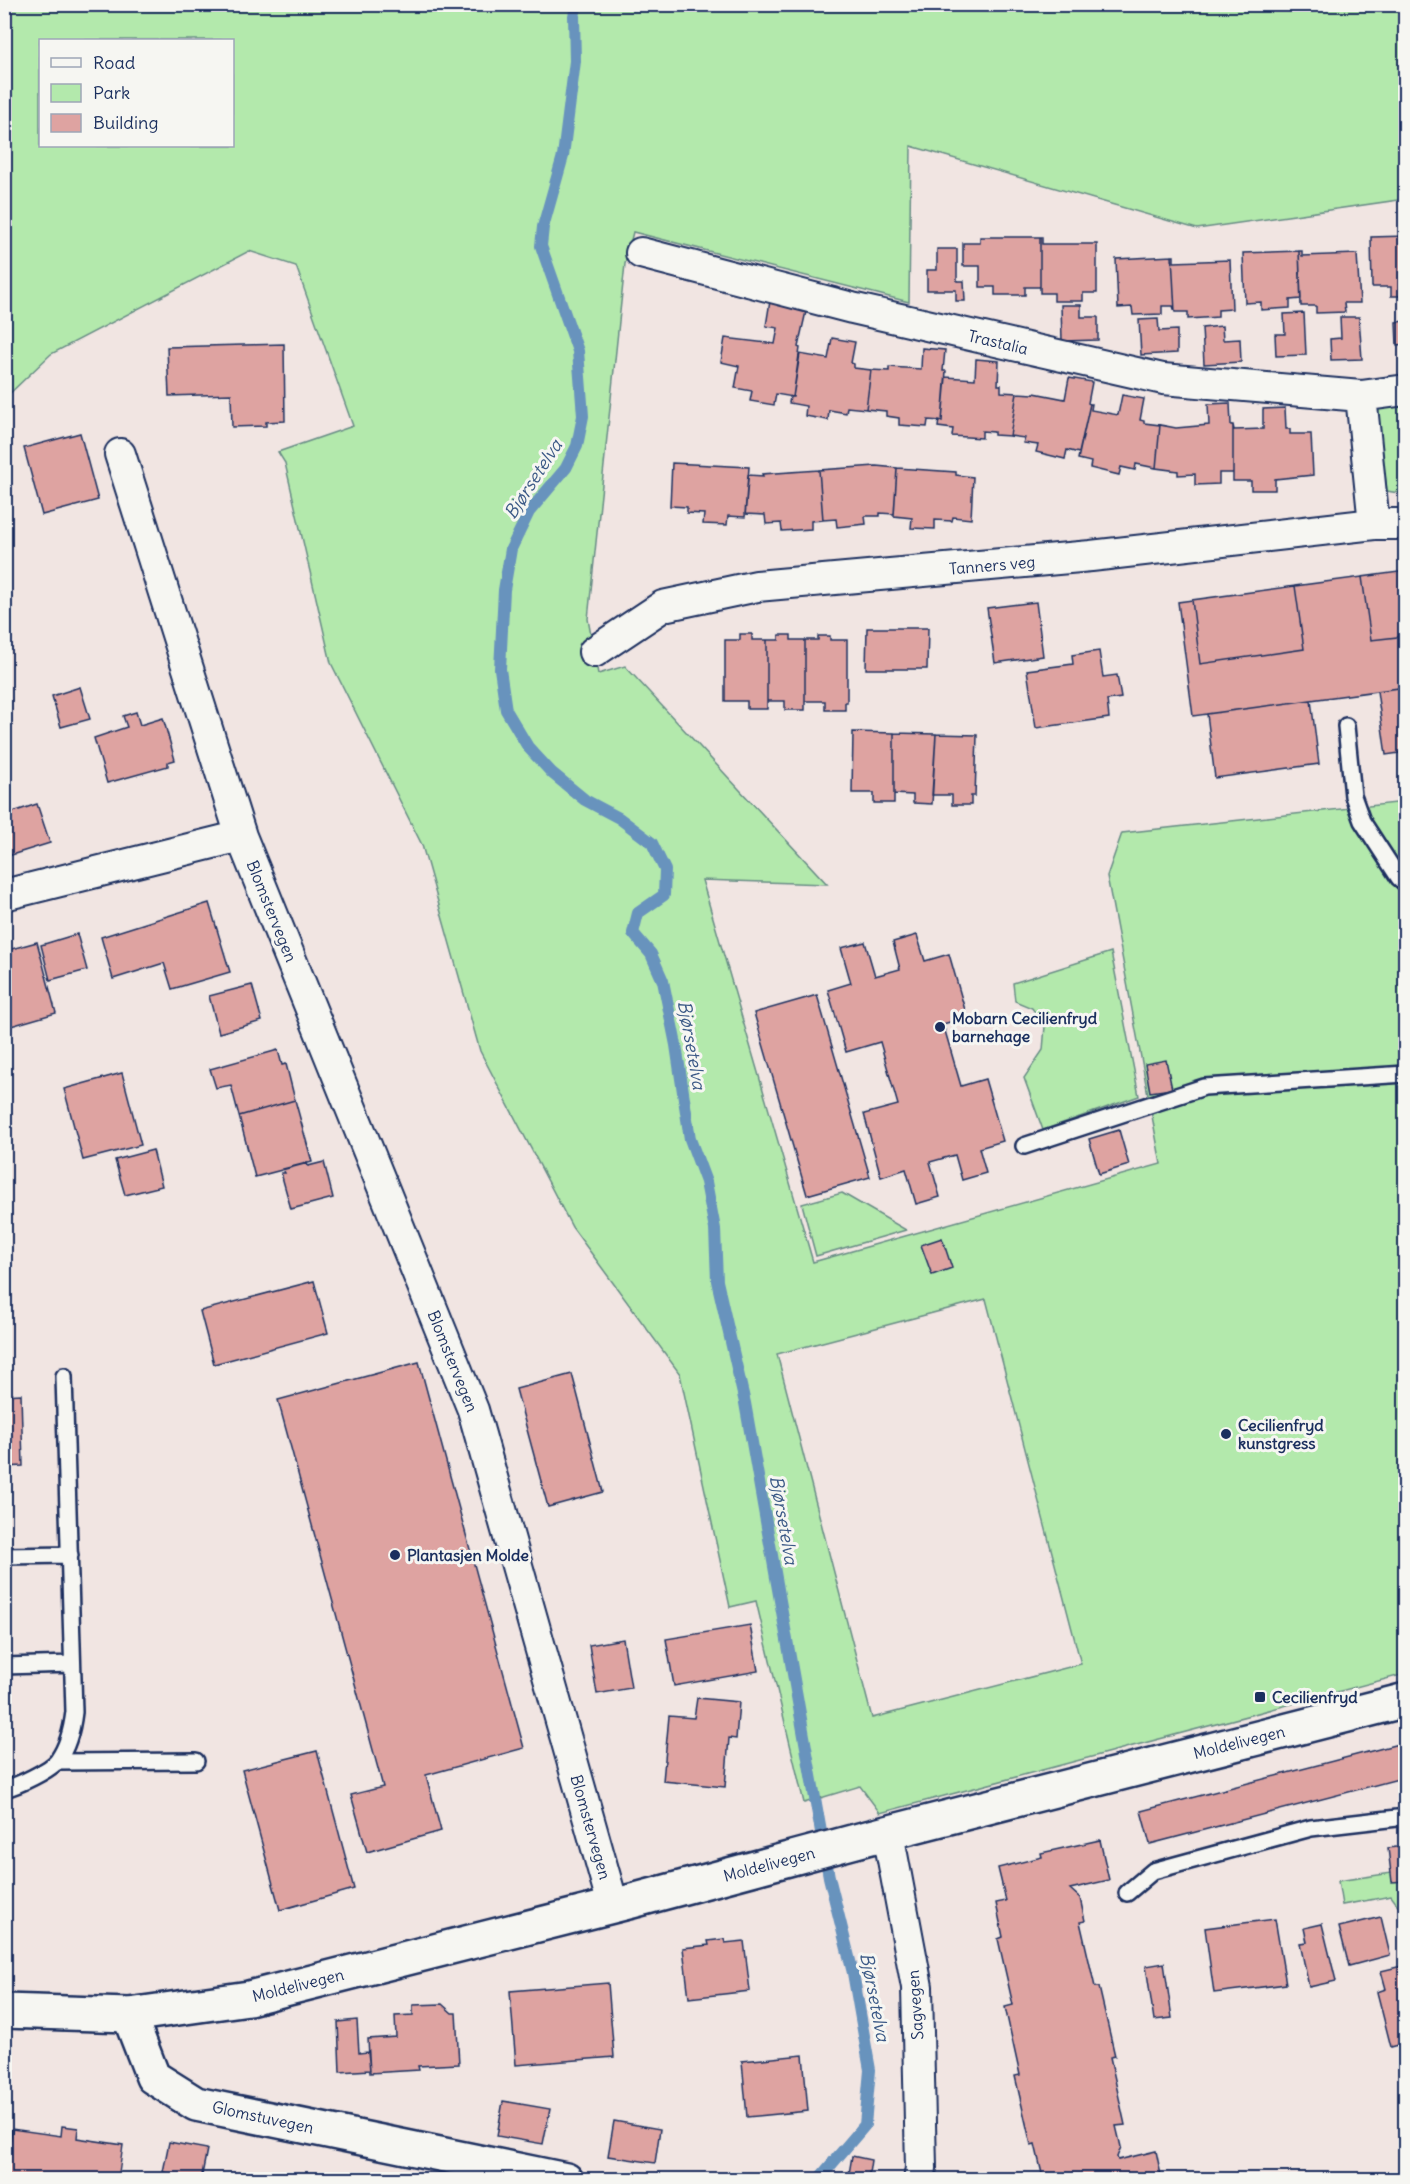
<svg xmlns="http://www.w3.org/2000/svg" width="1410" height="2184" font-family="Delius,sans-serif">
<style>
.green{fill:#b3e9ac;stroke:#678c85;stroke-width:1.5;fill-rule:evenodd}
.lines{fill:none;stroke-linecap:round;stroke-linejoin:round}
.stream{stroke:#6893bd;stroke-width:12}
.building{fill:#dea3a1;stroke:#1b2f5e;stroke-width:1.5}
.service-casing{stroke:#1b2f5e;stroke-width:20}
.minor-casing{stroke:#1b2f5e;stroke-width:34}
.tertiary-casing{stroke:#1b2f5e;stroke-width:38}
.secondary-casing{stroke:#1b2f5e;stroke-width:38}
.service{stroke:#f6f6f2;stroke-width:15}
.minor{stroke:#f6f6f2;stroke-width:30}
.tertiary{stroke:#f6f6f2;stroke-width:33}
.secondary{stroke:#f6f6f2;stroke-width:33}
.poi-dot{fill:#1b2f5e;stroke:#f6f6f2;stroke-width:2}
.labels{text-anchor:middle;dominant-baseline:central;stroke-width:6;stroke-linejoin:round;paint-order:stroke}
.street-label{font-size:16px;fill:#1b2f5e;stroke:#f6f6f2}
.poi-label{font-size:16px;font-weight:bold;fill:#1b2f5e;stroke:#f6f6f2;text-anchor:start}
.water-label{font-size:18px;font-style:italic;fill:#3b5986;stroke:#f6f6f2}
</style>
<rect width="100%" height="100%" fill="#f1e5e2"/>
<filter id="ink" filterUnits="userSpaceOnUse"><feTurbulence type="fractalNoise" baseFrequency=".0167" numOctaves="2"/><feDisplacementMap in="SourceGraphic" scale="12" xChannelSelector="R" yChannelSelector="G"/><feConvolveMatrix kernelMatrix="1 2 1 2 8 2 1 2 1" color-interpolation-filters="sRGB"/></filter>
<g filter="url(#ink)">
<path class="green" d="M5 5H1405V199L1197 229 911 146 909 302 633 232 625 264 588 619 598 674 625 666 827 884 702 880 813 1262 1161 1164 1107 876 1122 833 1405 802V1674L880 1813 860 1786 804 1803 756 1601 730 1607 680 1374 572 1227 480 1051 422 845 331 663 285 463 278 452 353 426 296 266 249 251 51 354 5 398ZM40 40H232V146H40ZM986 1299 1081 1664 872 1718 777 1354Z
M1405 403V494L1387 491 1377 407Z
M1111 952 1139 1096 1043 1130 1024 1078 1043 1050 1045 1026 1032 1008 1015 1001 1013 983Z
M842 1193 906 1230 816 1256 802 1204Z
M1405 1871V1915L1391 1896 1342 1905 1338 1881Z"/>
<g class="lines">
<path class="stream" d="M577 4 574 16 575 61 563 156 543 227 541 246 578 351 583 416 577 446 566 468 529 512 511 549 504 590 500 669 506 710 528 747 552 773 585 800 619 818 652 843 665 870 664 895 638 913 633 933 651 954 663 981 676 1045 690 1139 706 1182 715 1229 717 1281 745 1403 829 1877 853 1973 870 2070 865 2125 818 2180"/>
</g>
<path class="building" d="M1406 236V296H1391V287H1372L1371 237Z
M980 237H1040V287H1025V295H995V287H980V266H963V243H980Z
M1040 237H1042V244H1097V293H1083V301H1054V293H1040Z
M937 249H957V281H964L965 301H956V290H927V270H937Z
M1299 251H1302V256L1357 254 1360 303H1344L1345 312 1316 313V306H1301Z
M1299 251 1301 299 1290 300V308L1261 310V302L1245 303 1243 253Z
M1172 256H1174V262L1230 260 1232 309 1218 310V317L1188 319V312H1175Z
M1172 256 1175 312 1173 306H1162V314L1133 315 1132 307 1118 308 1116 259Z
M770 301 807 307 798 347 800 348 793 397 776 394 774 405 750 401 752 391 735 388 739 366 721 362 725 338 775 344 778 328 766 326Z
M1061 305H1081V317H1098V340L1062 341Z
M1304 313 1306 355 1276 356 1275 334H1285L1284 314Z
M1340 317H1359L1362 359 1331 360 1330 339 1341 338Z
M1158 319 1159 331 1177 330V353L1141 355 1139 320Z
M1406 321V344L1397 345 1396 322Z
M1222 326 1223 340 1240 339 1241 362 1204 364 1202 328Z
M832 338 855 342 851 363 854 364V368L871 370 866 409 847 407 846 413 829 410 828 420 805 416 806 406 789 403 790 397H793L800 354 828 359Z
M284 344 285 421 266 422V426L232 427 231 394 169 396 167 347Z
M922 348 945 350 943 371H946L942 421 928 420 927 427 899 425V418L886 416V411L866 409 871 370 889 371V367L921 369Z
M976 359 999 361 998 385H1001V392L1017 393 1010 436 994 435V432L982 431V438L952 436 953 429 938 427 939 420 942 421 946 377 975 379Z
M1069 378 1092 382 1088 403 1090 404 1079 453 1067 450 1065 459 1036 452 1038 445 1023 443 1025 438 1010 436 1017 393 1034 394V393L1065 399Z
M1122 395 1144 399 1140 420 1144 421V423L1160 425 1156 468 1136 464 1135 470 1121 467 1119 475 1090 468 1091 462 1078 459 1090 404H1092L1091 410 1118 415Z
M1230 403 1231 425H1233V473H1219V484L1195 485V474L1178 475V471L1156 468 1160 425 1176 428 1209 425 1208 404Z
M1285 408 1286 429H1290V434H1311L1313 475 1275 479V490H1251V481H1233V425L1234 430 1263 429V409Z
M80 433 98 500 42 515 24 448Z
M672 463 749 467 745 517 728 516 727 525 703 524 704 514 687 513V507L670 506Z
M876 466 897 468 894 514 880 513V516H865L866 524 837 527 836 519 823 520 819 470Z
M897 468 956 472V475L973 477 971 519 953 517 952 521 935 520V529L911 528 912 518 894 516Z
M819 470 823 520 811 521V529L782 531 781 523 766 524 765 515 745 514 748 475 763 476 762 474Z
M1406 571V636L1371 640 1362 577Z
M1362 577 1371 640 1406 636V687L1193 716 1178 602 1192 600 1200 664 1304 649 1295 586Z
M1295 586 1304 649 1200 664 1192 600Z
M1036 602 1043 656 995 663 987 608Z
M867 628H928L927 669H866Z
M740 634H752V640H767V709H747V701H725V640H740Z
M779 635H791V640H805V710H785V701H767V640H779Z
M818 636H830V640H847V702H845V710H825V701H805V640H818Z
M1099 651 1103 677 1117 675 1121 698 1107 700 1109 718 1036 728 1027 670 1073 664 1072 655Z
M80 687 90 719 61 727 52 696Z
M1406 687V752L1386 755 1377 691Z
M1311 700 1319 764 1215 778 1207 714Z
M136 712 140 725 163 718 175 760 168 762V766L107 783 94 738 127 727 123 716Z
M853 732 894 733V803H874V793H852Z
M894 733 936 734 932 804 913 803V795L894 794Z
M936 734 977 735 975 796H971V805H952V795H932Z
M37 804 50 843 8 856 4 845V815Z
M209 903 230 972 172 989 164 963 113 979 101 937Z
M77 934 87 970 50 980 41 945Z
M917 935 925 961 949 954 967 1017 943 1024 961 1086 985 1079 1003 1141 979 1148 986 1173 962 1180 955 1155 930 1162 940 1197 916 1204 906 1169 881 1177 864 1114 898 1105 880 1042 846 1052 828 990 851 983 841 948 865 942 875 976 900 969 893 942Z
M37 942 56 1013 4 1028V951Z
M252 985 262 1021 219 1033 209 996Z
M817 995 870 1177 807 1195 754 1013Z
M278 1050 282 1065 286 1064 295 1100 239 1116 231 1085 216 1088 210 1069Z
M1166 1060 1172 1089 1150 1092 1145 1064Z
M122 1073 141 1145 83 1160 64 1089Z
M295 1100 312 1162 255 1177 239 1116Z
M1119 1130 1129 1165 1099 1174 1089 1139Z
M153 1150 162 1186 125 1195 115 1160Z
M324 1162 333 1198 291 1209 281 1173H285L283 1169 307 1163 308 1166Z
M942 1238 952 1268 932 1275 921 1245Z
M314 1281 328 1333 214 1364 200 1311Z
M419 1362 524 1748 426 1775 441 1831 367 1852 351 1795 383 1787 278 1400Z
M572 1374 603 1492 548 1507 516 1389Z
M21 1394 23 1466 4 1467V1395Z
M750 1625 758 1671 674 1686 666 1639Z
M623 1639 631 1688 597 1694 589 1645Z
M697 1698 739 1702 736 1739 729 1738 725 1787 663 1781 669 1716 694 1718Z
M1406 1742V1777L1150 1844 1141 1811Z
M317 1751 354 1889 280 1910 242 1770Z
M1100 1840 1109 1880 1070 1889 1080 1898 1085 1921 1080 1922 1095 1987H1099L1115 2056 1110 2057 1125 2125 1116 2126 1121 2147 1117 2157 1118 2160 1156 2151 1162 2180H1053L1052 2176 1043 2178 1035 2144 1031 2145 1015 2076 1020 2075 1005 2007 1013 2005 998 1939 1003 1937 996 1903 1006 1901 998 1868 1042 1857 1041 1853Z
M1406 1846V1881L1392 1882 1388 1848Z
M1381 1917 1390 1955 1349 1966 1339 1927Z
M1275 1919 1286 1984 1214 1993 1205 1928Z
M1322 1924 1336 1981 1309 1987 1300 1943 1307 1942 1304 1928Z
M724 1939 725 1943 744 1941 750 1991 689 1998 683 1948 709 1945 708 1941Z
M1164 1963 1172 2018 1154 2020 1146 1966Z
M1406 1965V2043L1391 2047 1377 1992 1386 1989 1381 1971Z
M608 1983 614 2057 516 2065 510 1991Z
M442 2004 452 2013H456L459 2064 418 2066 419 2070 370 2073 368 2039 396 2037 395 2016 413 2015V2005Z
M357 2020 359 2053 368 2052 370 2070 340 2072 338 2022Z
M803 2055 808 2111 747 2117 742 2061Z
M503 2101 550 2109 543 2144 497 2136Z
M614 2121 660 2129 655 2163 608 2156Z
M62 2126 78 2128 77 2138 123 2145 118 2180H5L12 2129 61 2136Z
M169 2142 207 2149 201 2180 163 2172Z
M852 2156 871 2160 868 2180H848Z
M245 2172 285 2179V2180H244Z"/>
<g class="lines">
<defs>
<path id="service" d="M1346 726 1353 796 1362 821 1399 878 1406 884
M1024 1146 1204 1087 1406 1074
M4 1556 70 1555
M4 1666 72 1664
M57 1762 196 1761
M4 1789C17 1786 51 1770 58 1760 68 1746 72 1729 74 1712L64 1376
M1127 1893 1153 1871 1311 1828 1406 1817"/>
<path id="minor" d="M641 253 852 308 1163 379 1361 396 1406 390
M1361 396 1374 524
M120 454 241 836 473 1410 613 1905
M594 652 663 606 757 586 1091 556 1374 524H1406
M4 895 241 836
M888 1833 917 1987 921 2168 919 2180"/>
<path id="tertiary" d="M129 2015 153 2077 196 2104 566 2180"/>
<path id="secondary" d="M4 2011 129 2015 249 1998 632 1901 867 1838 1406 1700"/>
</defs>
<use href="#service" class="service-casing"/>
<use href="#minor" class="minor-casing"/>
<use href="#tertiary" class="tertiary-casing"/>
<use href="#secondary" class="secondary-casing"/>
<use href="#service" class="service"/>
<use href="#minor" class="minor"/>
<use href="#tertiary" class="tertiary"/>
<use href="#secondary" class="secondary"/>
</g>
</g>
<g class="poi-dot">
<circle cx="940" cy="1027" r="6"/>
<circle cx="1226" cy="1434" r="6"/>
<circle cx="395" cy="1555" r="6"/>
<rect x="1254" y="1691" width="12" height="12" rx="3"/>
</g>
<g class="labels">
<g class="street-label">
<text transform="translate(998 342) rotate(13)">Trastalia</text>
<text transform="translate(992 565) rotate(-5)">Tanners veg</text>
<text transform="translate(272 911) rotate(68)">Blomstervegen</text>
<text transform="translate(453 1361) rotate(68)">Blomstervegen</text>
<text transform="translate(1239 1742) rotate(-14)">Moldelivegen</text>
<text transform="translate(591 1827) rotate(74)">Blomstervegen</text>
<text transform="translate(769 1864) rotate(-15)">Moldelivegen</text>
<text transform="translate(298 1985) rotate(-14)">Moldelivegen</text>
<text transform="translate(915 2005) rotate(-94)">Sagvegen</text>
<text transform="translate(263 2117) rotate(12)">Glomstuvegen</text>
</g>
<g class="poi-label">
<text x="952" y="1018">Mobarn Cecilienfryd<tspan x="952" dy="18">barnehage</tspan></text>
<text x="1238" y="1425">Cecilienfryd<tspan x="1238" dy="18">kunstgress</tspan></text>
<text x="407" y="1555">Plantasjen Molde</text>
<text x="1272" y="1697">Cecilienfryd</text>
</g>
<g class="water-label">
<text transform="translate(533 479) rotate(-57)">Bjørsetelva</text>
<text transform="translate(692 1045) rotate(80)">Bjørsetelva</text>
<text transform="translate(784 1520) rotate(80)">Bjørsetelva</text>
<text transform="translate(875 1997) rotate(79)">Bjørsetelva</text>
</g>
</g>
<rect width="1410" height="2184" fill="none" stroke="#f6f6f2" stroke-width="24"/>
<rect x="12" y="12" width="1386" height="2160" fill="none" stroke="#1b2f5e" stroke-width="2" filter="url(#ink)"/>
<rect x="39" y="39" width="195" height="108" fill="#f6f6f2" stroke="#9ea6b7" stroke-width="1.5"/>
<rect x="51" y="58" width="30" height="9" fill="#f6f6f2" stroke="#9ea6b7" stroke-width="1.5"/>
<text x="93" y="69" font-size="18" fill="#1b2f5e">Road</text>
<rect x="51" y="84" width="30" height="18" fill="#b3e9ac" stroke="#9ea6b7" stroke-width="1.5"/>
<text x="93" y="99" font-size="18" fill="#1b2f5e">Park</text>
<rect x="51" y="114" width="30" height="18" fill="#dea3a1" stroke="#9ea6b7" stroke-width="1.5"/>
<text x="93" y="129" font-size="18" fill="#1b2f5e">Building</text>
</svg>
